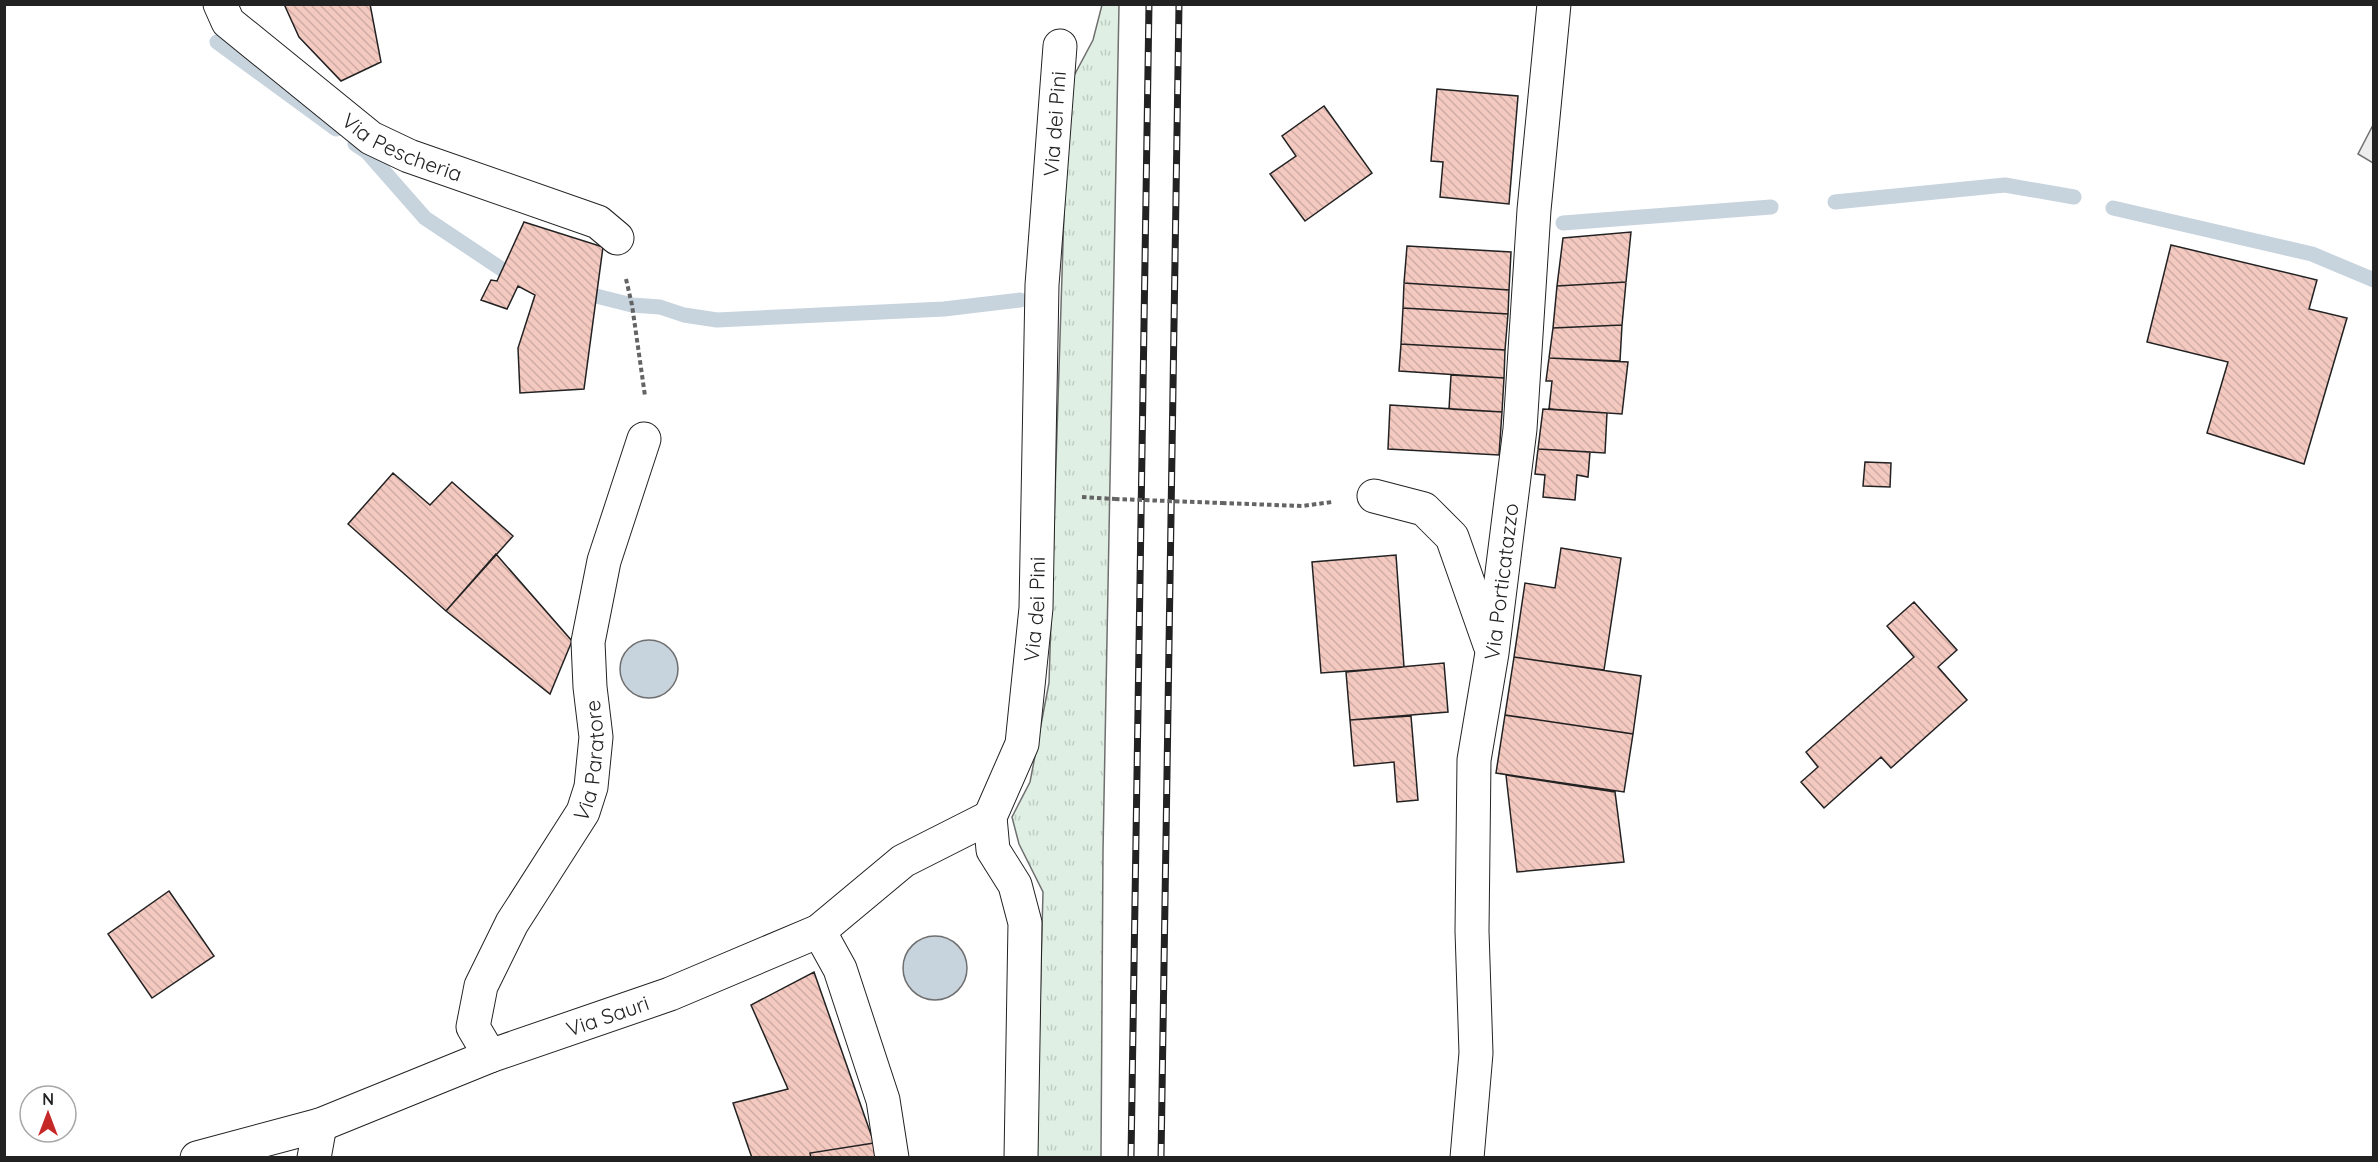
<svg xmlns="http://www.w3.org/2000/svg" width="2378" height="1162" font-family="Quicksand,sans-serif">
<style>
.grass{fill:url(#grass-tufts);stroke:#6f6f6f;stroke-width:1.5}
.parking{fill:#ededed;stroke:#6f6f6f;stroke-width:1.5}
.water{fill:#c7d3dd;stroke:#6f6f6f;stroke-width:1.5}
.lines{fill:none;stroke-linecap:round;stroke-linejoin:round}
.stream{stroke:#c7d3dd;stroke-width:15}
.building{fill:url(#building-back-hatch);stroke:#222;stroke-width:1.5}
.minor-casing{stroke:#222;stroke-width:35}
.path{stroke:#646464;stroke-width:4;stroke-dasharray:4.5 3;stroke-linecap:butt}
.minor{stroke:#fff;stroke-width:33}
.rail-casing{stroke:#222;stroke-width:7}
.rail{stroke:#fff;stroke-width:4.5;stroke-dasharray:14;stroke-linecap:butt}
.path-bridge{stroke:#646464;stroke-width:4;stroke-dasharray:4.5 3;stroke-linecap:butt}
.labels{text-anchor:middle;dominant-baseline:central;stroke-width:4.5;stroke-linejoin:round;paint-order:stroke}
.street-label{font-size:21px;fill:#222;stroke:#fff}
</style>
<defs>
<pattern id="grass-tufts" width="24" height="20" patternUnits="userSpaceOnUse" patternTransform="scale(1.5)"><rect width="24" height="20" fill="#e0efe3"/><path d="M3 7l-1-3M5 7V3M7 7l1-3M15 17l-1-3M17 17v-4M19 17l1-3" fill="none" stroke="#c0cdc2"/></pattern>
<pattern id="building-back-hatch" width="6" height="6" patternUnits="userSpaceOnUse" patternTransform="scale(1.5)"><rect width="6" height="6" fill="#f3c9c0"/><path d="M-1 5l2 2M0 0l6 6M5-1l2 2" fill="none" stroke="#d0aca5"/></pattern>
</defs>
<rect width="100%" height="100%" fill="#fff"/>
<path class="grass" d="M1102 5H1119L1103 851 1101 1157H1036L1043 892 1019 844 1012 817 1030 782 1049 683 1068 87 1093 40Z"/>
<path class="parking" d="M2373 125V163L2358 154Z"/>
<path class="water" d="M620 669a29 29 0 1 1 58 0a29 29 0 1 1-58 0Z
M903 968a32 32 0 1 1 64 0a32 32 0 1 1-64 0Z"/>
<g class="lines">
<path class="stream" d="M217 42 336 129
M355 144 367 152 425 218 503 270
M1835 202 2005 185 2074 197
M2113 208 2312 254 2374 280
M1563 223 1771 207
M596 296 632 305 660 307 684 315 717 320 944 309 1020 300"/>
</g>
<path class="building" d="M284 4H370L381 62 341 81 299 37Z
M1437 89 1518 96 1509 204 1440 197 1443 162 1431 161Z
M1324 106 1372 173 1305 221 1270 174 1296 156 1282 136Z
M524 222 603 247 584 389 520 393 518 348 535 295 518 286 507 309 481 300 491 280 497 281Z
M1631 232 1626 282 1557 286 1563 238Z
M2171 245 2317 280 2309 309 2347 318 2304 464 2207 433 2228 362 2147 342Z
M1407 246 1511 252 1509 290 1404 283Z
M1626 282 1622 325 1553 328 1557 286Z
M1404 283 1509 290 1508 314 1403 308Z
M1403 308 1508 314 1505 350 1401 344Z
M1622 325 1620 361 1549 358 1553 328Z
M1401 344 1505 350 1504 378 1399 371Z
M1549 358 1628 362 1622 414 1549 409 1552 381H1546Z
M1451 375 1504 378 1502 412 1449 409Z
M1390 405 1502 412 1499 455 1388 449Z
M1543 409 1607 413 1605 453 1538 449Z
M1538 449 1590 452 1588 477 1577 475 1575 500 1543 497 1545 475 1535 474Z
M1865 462 1891 463 1890 487 1863 486Z
M393 473 430 505 452 482 513 536 446 611 348 524Z
M1561 548 1621 558 1604 670 1514 657 1525 583 1555 588Z
M496 554 572 641 550 694 446 611Z
M1396 555 1404 667 1321 673 1312 562Z
M1914 602 1957 650 1938 667 1967 700 1891 768 1881 757 1824 808 1801 782 1818 767 1806 752 1914 657 1887 626Z
M1514 657 1641 676 1633 734 1505 715Z
M1444 663 1448 712 1350 720 1346 672Z
M1505 715 1633 734 1624 792 1496 773Z
M1411 716 1418 800 1397 802 1394 762 1354 766 1350 720Z
M1506 775 1615 792 1624 862 1517 872Z
M169 891 214 956 152 998 108 934Z
M814 972 874 1143 810 1153 811 1158H752L733 1103 788 1089 751 1005Z
M874 1143 876 1158H811L810 1153Z"/>
<g class="lines">
<defs>
<g id="minor">
<path id="s1" d="M220 4 228 22 371 138 409 156 598 222 617 238"/>
<path d="M1374 496 1424 509 1452 537 1490 645"/>
<path d="M819 931 840 969 883 1100 892 1158"/>
<path id="s2" d="M490 1056 473 1027 481 986 512 923 583 812 591 787 596 737 590 687 588 642 604 561 644 439"/>
<path id="s3" d="M197 1158 320 1125 490 1056 670 994 819 931 903 861 990 817"/>
<path d="M314 1158 320 1125"/>
<path id="s4" d="M1021 1158 1025 923 1015 885 993 850 990 817 1022 744 1036 608 1042 285 1060 46"/>
<path id="s5" d="M1467 1158 1476 1053 1472 931 1474 760 1492 653 1520 429 1534 210 1554 4"/>
</g>
</defs>
<use href="#minor" class="minor-casing"/>
<path class="path" d="M626 279 632 305 645 396
M1082 497 1115 499
M1222 503 1302 506 1332 502"/>
<use href="#minor" class="minor"/>
<defs>
<path id="rail" d="M1131 1158 1149 4
M1161 1158 1179 4"/>
</defs>
<use href="#rail" class="rail-casing"/>
<use href="#rail" class="rail"/>
<path class="path-bridge" d="M1115 499 1222 503"/>
</g>
<g class="labels">
<g class="street-label">
<text stroke="none"><textPath href="#s4" startOffset="1050">Via dei Pini</textPath></text>
<text stroke="none"><textPath href="#s1" startOffset="236">Via Pescheria</textPath></text>
<text stroke="none"><textPath href="#s5" startOffset="579">Via Porticatazzo</textPath></text>
<text stroke="none"><textPath href="#s4" startOffset="564">Via dei Pini</textPath></text>
<text stroke="none"><textPath href="#s2" startOffset="330">Via Paratore</textPath></text>
<text stroke="none"><textPath href="#s3" startOffset="435">Via Sauri</textPath></text>
</g>
</g>
<rect width="2378" height="1162" fill="none" stroke="#222222" stroke-width="12"/>
<g transform="translate(48 1114)"><circle r="28" fill="#ffffff" stroke="#a7a7a7" stroke-width="1.5"/>
<path d="M0-4.5L10 22L0 15L-10 22Z" fill="#c62828"/>
<text y="-9" font-size="16" font-weight="bold" text-anchor="middle" fill="#222222">N</text>
</g>
</svg>
